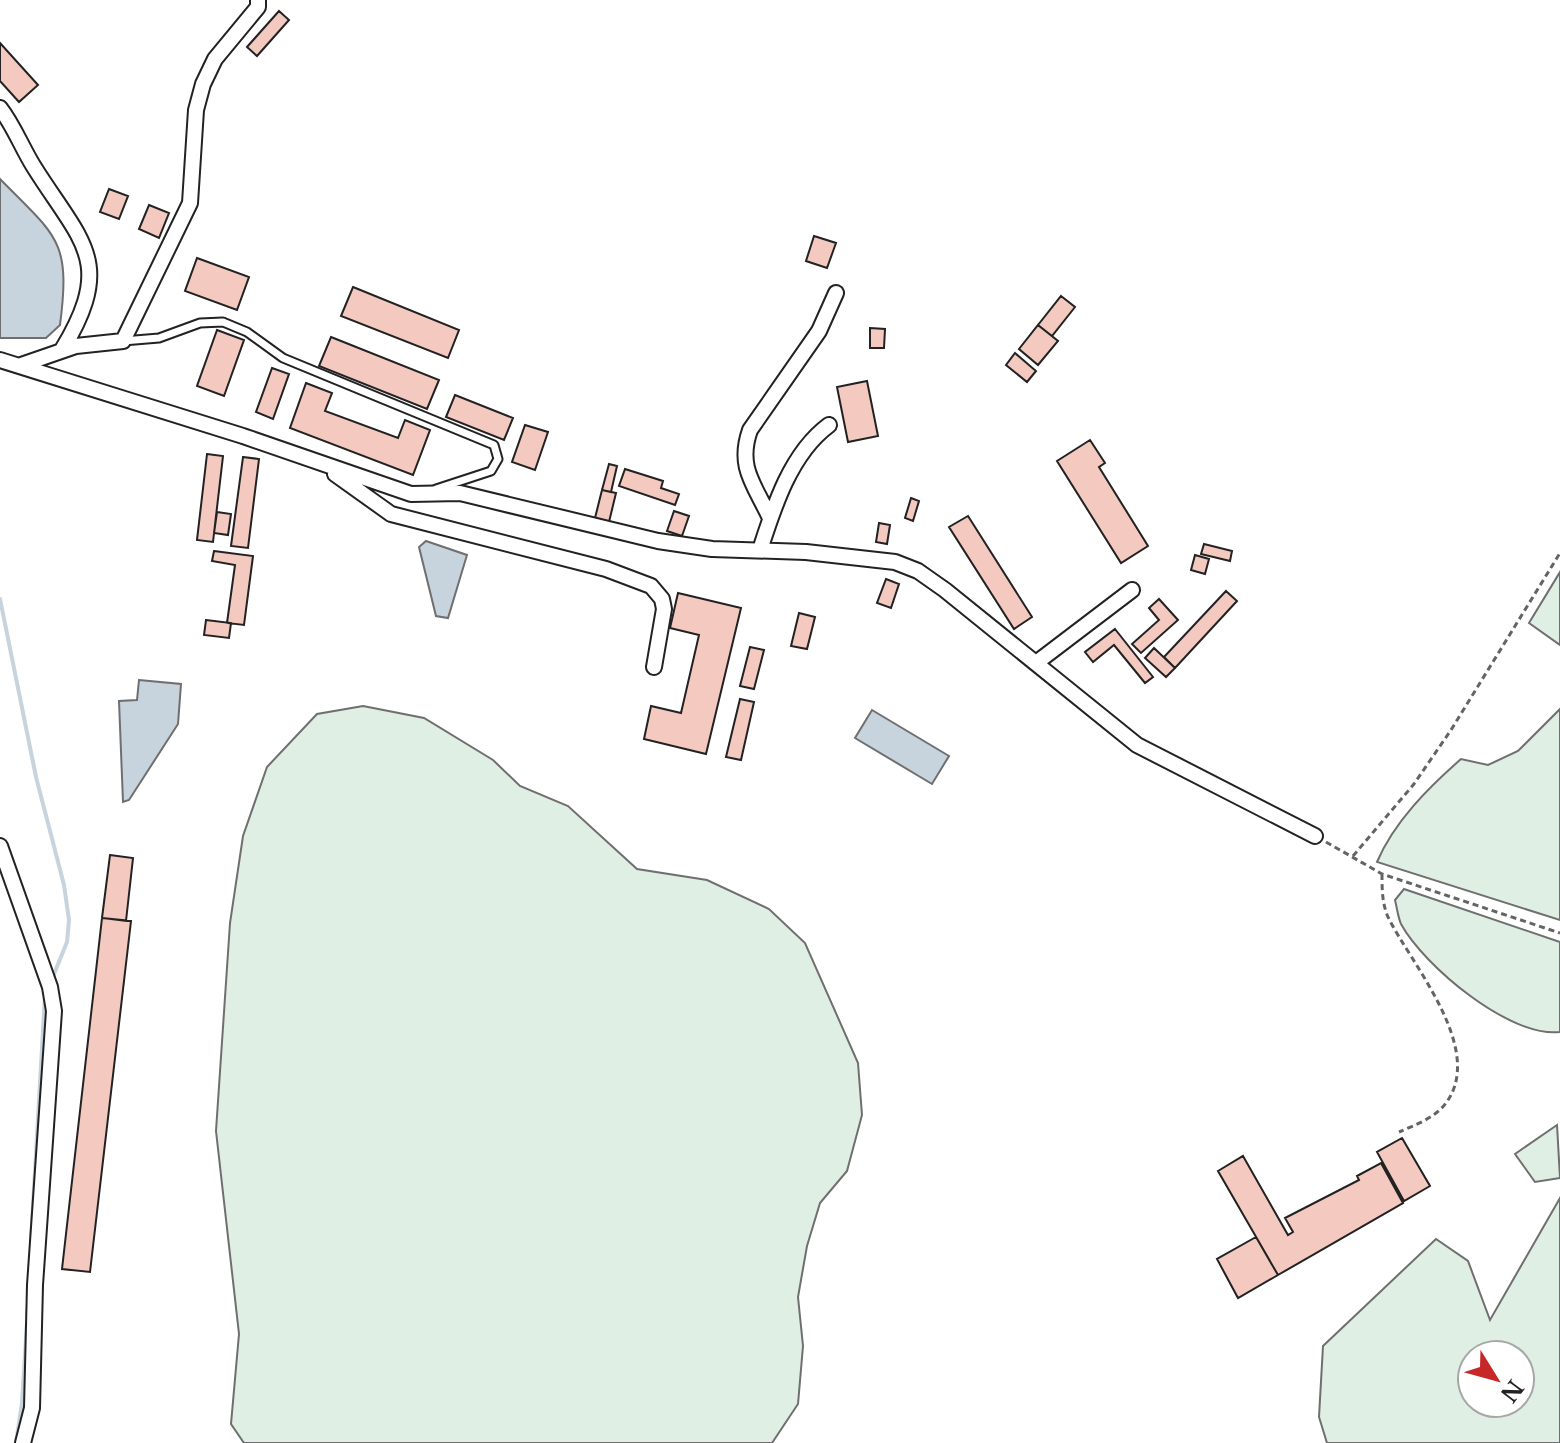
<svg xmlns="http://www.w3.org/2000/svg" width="1560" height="1443" font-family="'Libre Baskerville',serif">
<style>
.green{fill:#e0efe3;stroke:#6f6f6f;stroke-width:2;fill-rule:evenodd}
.water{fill:#c7d3dd;stroke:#6f6f6f;stroke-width:2}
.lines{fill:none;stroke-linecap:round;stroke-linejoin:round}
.stream{stroke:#c7d3dd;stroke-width:4}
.building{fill:#f3c9c0;stroke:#222;stroke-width:2}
.service-casing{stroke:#222;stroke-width:11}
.minor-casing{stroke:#222;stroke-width:18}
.path{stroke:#646464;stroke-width:3;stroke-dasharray:6 4;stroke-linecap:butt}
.service{stroke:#fff;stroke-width:7}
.minor{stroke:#fff;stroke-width:14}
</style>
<rect width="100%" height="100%" fill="#fff"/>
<path class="green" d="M1560 572V645L1529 623Z
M363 706 424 718 493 760 520 786 568 806 637 869 707 880 769 909 805 943 858 1063 862 1115 847 1171 820 1203 807 1246 798 1297 803 1346 798 1404 772 1443H244L231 1424 239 1334 216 1131 230 923 243 836 267 767 317 714Z
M1560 709V920L1377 862C1394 822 1428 788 1461 759L1488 765 1518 751Z
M1404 889 1560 942V1032C1510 1038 1424 966 1401 924 1398 917 1397 908 1395 900Z
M1557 1125 1560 1178 1535 1182 1515 1154Z
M1560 1198V1443H1327L1319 1417 1323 1346 1436 1239 1468 1261 1490 1320ZM1472 1355H1520V1403H1472Z"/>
<path class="water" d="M0 179C57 237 71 240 60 325L46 338H0Z
M426 541 467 555 448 618 436 616 419 547Z
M139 680 181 684 178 724 129 800 123 802 119 701 137 700Z
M872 710 949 756 932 784 855 738Z"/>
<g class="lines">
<path class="stream" d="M0 599 36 777 64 885 69 920 67 942 52 979
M31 1241 45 995
M16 1443 22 1403 28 1306"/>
</g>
<path class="building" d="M279 11 289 20 257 56 247 47Z
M0 43 38 85 19 102 0 81Z
M109 189 128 196 119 219 100 212Z
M149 205 169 213 159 238 139 229Z
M814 236 836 243 827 268 806 261Z
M197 258 249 277 237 310 185 291Z
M353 287 459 330 448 358 341 316Z
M1061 296 1075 307 1052 336 1038 325Z
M1038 325 1058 341 1038 365 1019 349Z
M870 328 885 329 884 348H870Z
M217 330 244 340 224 396 197 386Z
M331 337 439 380 427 409 319 366Z
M1015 353 1036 371 1027 382 1006 365Z
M272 368 289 374 273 419 256 412Z
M867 381 878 436 848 442 837 387Z
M306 383 332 393 325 411 398 438 405 420 430 430 413 475 290 428Z
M455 395 513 418 504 440 446 417Z
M525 425 548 432 535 470 512 462Z
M1090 440 1105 463 1099 467 1148 546 1121 563 1057 461Z
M207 454 223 456 213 542 197 540Z
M243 457 259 459 248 548 231 546Z
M609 464 617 466 611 492 602 490Z
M625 469 663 481 661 488 679 494 675 505 619 486Z
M602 490 616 493 609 522 595 518Z
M911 498 919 501 913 521 905 518Z
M674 511 689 516 682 536 667 531Z
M217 512 231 514 228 535 214 533Z
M968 516 1032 617 1014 629 949 527Z
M879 523 890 525 887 544 876 542Z
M1204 544 1232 551 1230 561 1201 554Z
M214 551 253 556 244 625 227 623 235 565 212 561Z
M1195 555 1209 559 1205 574 1191 570Z
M886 579 899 584 891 608 877 603Z
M1226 591 1237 601 1175 668 1164 657Z
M678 593 741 608 706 754 644 739 651 706 681 713 699 635 670 628Z
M1159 599 1178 620 1141 653 1132 644 1159 620 1149 608Z
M799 613 815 617 807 649 791 646Z
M206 620 231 623 229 638 204 635Z
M1115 629 1153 677 1145 683 1114 645 1093 662 1085 652Z
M750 647 764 650 754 689 740 686Z
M1154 648 1175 668 1166 677 1145 658Z
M740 699 754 702 741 760 726 757Z
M110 855 133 858 126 921 102 918Z
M102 918 131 921 90 1272 62 1269Z
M1402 1138 1430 1186 1404 1201 1377 1152Z
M1243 1156 1288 1235 1293 1232 1285 1218 1359 1180 1357 1176 1381 1163 1403 1203 1278 1275 1218 1171Z
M1256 1237 1278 1275 1238 1298 1217 1259Z"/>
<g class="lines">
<defs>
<path id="service" d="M123 341 159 338 200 323 223 322 247 332 283 358 494 445 498 459 491 471 436 489"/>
<path id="minor" d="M0 108C14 126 22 148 34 167 81 242 116 261 62 350
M0 360 243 436 411 494 460 493 658 541 712 549 806 552 895 562 918 571 945 590 1137 745 1315 836
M21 365 76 346 123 341 190 203 196 110 203 84 215 59 258 7V0
M335 474 391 514 606 569 651 586 662 599 664 609 654 667
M770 518C754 484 737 467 750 430L819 331 836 293
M760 550C774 506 791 453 829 425
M1036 663 1132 590
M0 846 50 987 54 1011 35 1285 32 1408 23 1443"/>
</defs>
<use href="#service" class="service-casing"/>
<use href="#minor" class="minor-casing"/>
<path class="path" d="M1326 842 1382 874 1560 933
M1353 856 1414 784 1451 730 1560 553
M1382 874C1382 889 1382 903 1388 917 1411 964 1486 1049 1446 1103 1435 1118 1415 1125 1399 1132"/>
<use href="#service" class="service"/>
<use href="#minor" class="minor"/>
</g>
<g transform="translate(1496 1379) rotate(127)"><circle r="38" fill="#ffffff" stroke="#a7a7a7" stroke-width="2"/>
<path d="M0-6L14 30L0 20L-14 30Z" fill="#c62828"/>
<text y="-12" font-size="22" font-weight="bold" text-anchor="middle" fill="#222222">N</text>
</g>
</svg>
